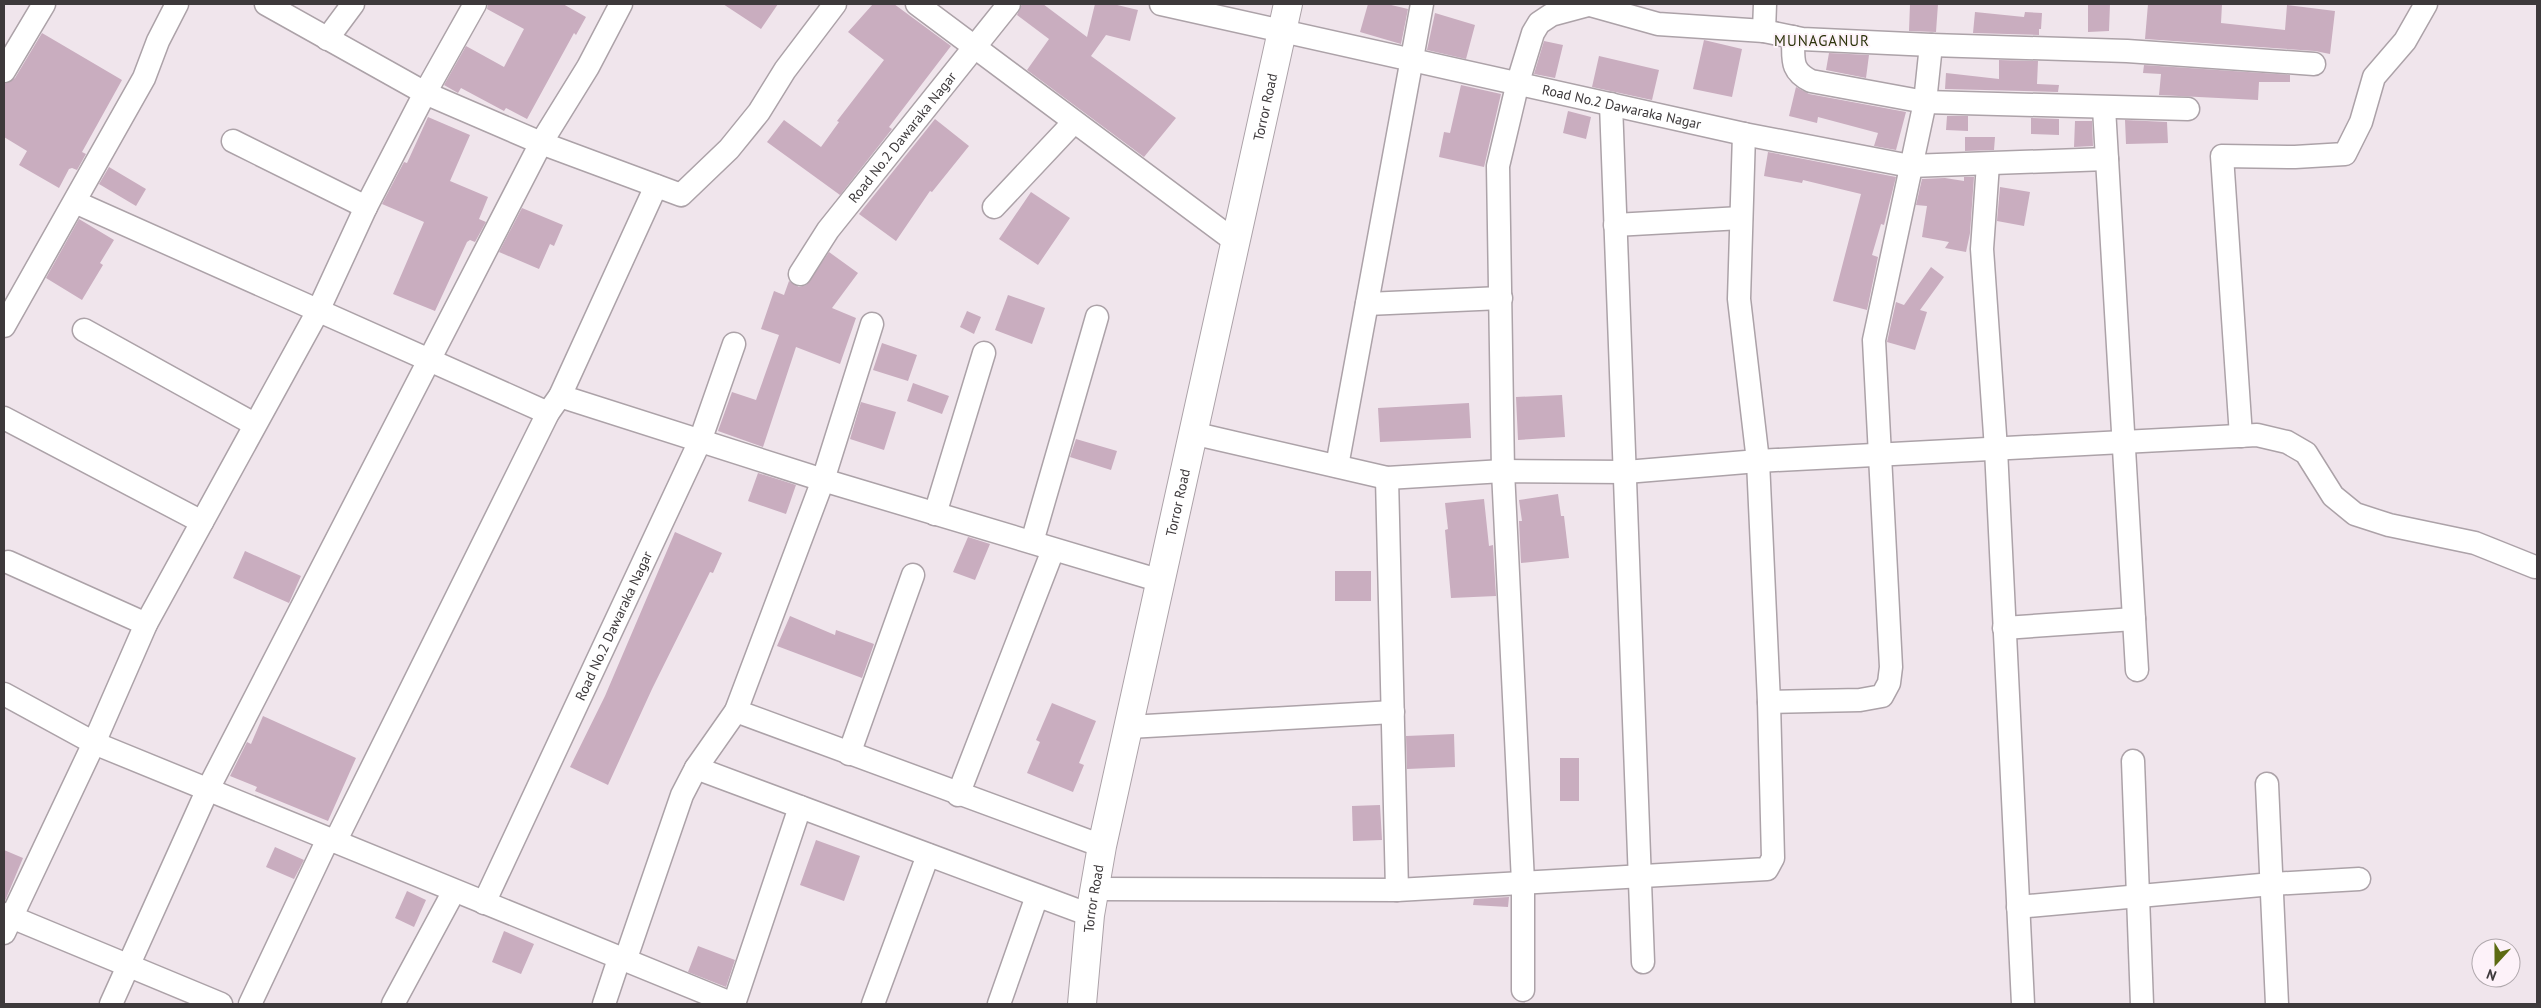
<svg xmlns="http://www.w3.org/2000/svg" width="2541" height="1008" font-family="'PT Sans',sans-serif">
<style>
.building{fill:#c9adbf}
.lines{fill:none;stroke-linecap:round;stroke-linejoin:round}
.street-casing{stroke:#aca2a8;stroke-width:25}
.secondary-casing{stroke:#aca2a8;stroke-width:30}
.street{stroke:#fff;stroke-width:22}
.secondary{stroke:#fff;stroke-width:28}
.labels{text-anchor:middle;dominant-baseline:central;stroke-width:4;stroke-linejoin:round;paint-order:stroke}
.street-label{font-size:14px;fill:#3d393b;stroke:#fdf2f9}
.neighbourhood-label{font-size:15px;letter-spacing:1px;fill:#2d340c;stroke:#fdf2f9}
</style>
<rect width="100%" height="100%" fill="#f0e5ec"/>
<path class="building" d="M488 4H563L586 17 576 35 574 33 527 119 506 108 504 111 461 88 458 93 444 85 466 46 504 67 524 29 487 9Z
M723 4H778L761 29Z
M873 4H894L951 46 889 127 892 129 840 195 767 142 784 120 821 147 839 122 837 121 884 60 848 32Z
M1022 4H1043L1087 37 1095 4H1113L1138 10 1130 41 1106 35 1091 56 1176 118 1144 157 1027 70 1049 39 1017 15Z
M1368 4H1387L1408 9 1401 44 1360 32Z
M1910 4H1938L1936 32 1909 31Z
M2088 4H2110L2109 31 2088 32Z
M2148 4H2222L2221 23 2285 30 2287 5 2335 11 2330 54 2315 51 2145 39Z
M1975 12 2024 17 2025 12 2042 13 2041 29H2039V35L1973 33Z
M1435 13 1475 25 1466 59 1427 50Z
M42 33 122 80 82 152 86 154 77 170 72 168 69 169 59 188 19 165 27 151 4 137V84L15 78Z
M1704 40 1742 49 1732 97 1693 89Z
M1544 41 1563 45 1555 78 1534 74Z
M1829 53 1869 55 1866 78 1826 70Z
M1599 56 1659 70 1652 100 1592 87Z
M1999 60 2038 61 2037 84 2059 85 2058 92 1945 89 1946 73 1999 79Z
M2144 65 2290 75V82H2259L2258 100 2159 95 2161 74 2143 73Z
M1461 85 1501 94 1484 167 1439 157 1444 132 1450 133Z
M1796 87 1809 94 1906 112 1896 150 1874 146 1878 133 1818 117 1817 123 1789 116Z
M1568 111 1591 117 1586 139 1563 133Z
M1947 116H1968V131L1946 130Z
M428 117 470 135 450 181 488 197 479 219 486 222 475 242 470 240 467 242 435 311 393 294 424 222 382 204 404 162 407 163Z
M2031 118 2059 119V135L2031 134Z
M935 119 969 146 932 192 930 191 896 241 859 214Z
M2125 120 2167 122 2168 143 2126 144Z
M2075 121H2092L2093 146 2074 147Z
M1965 137H1995L1994 150 1965 151Z
M1768 152 1896 177 1884 225 1881 224 1872 255 1878 257 1867 310 1833 301 1861 194 1803 180 1802 183 1764 176Z
M109 167 146 189 136 206 99 184Z
M1964 177H1974L1970 233 1966 252 1945 248 1949 242 1922 237 1927 206 1916 205 1922 179 1945 178 1964 181Z
M2000 187 2030 192 2024 226 1997 221Z
M1031 192 1070 218 1038 265 999 239Z
M522 208 563 225 554 246 550 244 539 269 499 252Z
M79 219 114 240 100 263 103 265 82 300 46 278Z
M829 252 858 273 832 308 856 318 840 364 796 347 763 447 718 431 732 392 756 400 779 335 761 329 774 291 784 295 789 281 799 287 806 285Z
M1931 267 1944 277 1920 310 1927 312 1915 350 1887 342 1896 302 1904 305Z
M1008 295 1045 308 1032 344 995 330Z
M967 311 981 317 974 334 960 327Z
M882 343 917 355 908 381 873 370Z
M913 383 949 396 942 414 907 401Z
M1562 395 1565 437 1518 440 1516 397Z
M861 402 896 412 884 450 850 439Z
M1469 403 1471 438 1380 442 1378 408Z
M1076 439 1117 451 1111 470 1070 457Z
M758 473 796 485 786 514 748 501Z
M1558 494 1561 516H1564L1569 558 1521 563 1519 521H1522L1519 500Z
M1484 499 1489 546 1493 545 1496 596 1451 598 1445 530 1448 529 1445 503Z
M675 532 722 553 713 573 710 572 652 689 608 785 570 767 605 696Z
M968 537 990 544 975 580 953 572Z
M245 551 301 576 289 603 233 578Z
M1335 571H1371V601H1335Z
M790 616 835 635 836 630 874 644 862 678 777 646Z
M1052 703 1096 721 1079 763 1084 765 1073 792 1027 773 1040 742 1036 740Z
M263 716 356 758 328 821 255 791 257 787 230 776 247 742 251 744Z
M1454 734 1455 767 1407 769 1406 736Z
M1560 758H1579V801H1560Z
M1380 805 1382 840 1353 841 1352 806Z
M816 840 860 856 844 901 800 885Z
M275 847 304 860 294 879 266 867Z
M4 850 23 858 5 901H4Z
M407 891 426 900 414 927 395 918Z
M1509 897 1508 907 1473 905 1474 899Z
M504 931 534 944 521 974 492 962Z
M698 946 735 960 726 987 688 972Z"/>
<g class="lines">
<defs>
<g id="street">
<path d="M266 4 425 93 475 4"/>
<path d="M917 4 1236 242"/>
<path id="s1" d="M1161 4 1744 134 1910 166 2107 159 2104 108"/>
<path d="M1590 5 1658 24 1764 31 1802 39 1931 45 2127 51 2314 64"/>
<path d="M1764 31 1765 4"/>
<path d="M1793 37C1794 58 1789 70 1811 81L1925 102 2188 109"/>
<path d="M327 39 353 4"/>
<path d="M4 71 44 4"/>
<path d="M1611 104 1643 962"/>
<path d="M233 141 366 207"/>
<path d="M2107 159 2137 670"/>
<path d="M1988 164 1982 249 1996 449 2023 1004"/>
<path d="M75 202 548 413"/>
<path d="M994 207 1074 122"/>
<path d="M1615 225 1741 218"/>
<path id="s2" d="M800 274 828 230 1009 4"/>
<path d="M1367 304 1501 298"/>
<path d="M872 324 823 480 736 711 1102 846"/>
<path d="M4 326 144 78 158 41 177 4"/>
<path d="M84 330 254 424"/>
<path d="M560 396 823 480 1161 581"/>
<path d="M4 418 202 522"/>
<path d="M1192 433 1387 478 1503 471 1626 472 1758 461 2257 435 2287 442 2306 453 2333 496 2355 514 2389 525 2475 543 2535 567"/>
<path d="M2241 436 2222 156 2295 157 2345 154 2361 122 2374 77 2405 41 2426 4"/>
<path d="M1337 466 1422 4"/>
<path d="M1387 478 1397 890"/>
<path d="M935 514 984 353"/>
<path d="M1032 542 1097 317"/>
<path d="M8 562 146 624"/>
<path d="M2004 628 2134 619"/>
<path d="M4 694 94 743 733 1004"/>
<path d="M1769 702 1860 700 1882 696 1889 683 1891 667 1874 340 1925 102 1931 45"/>
<path d="M1129 727 1393 712"/>
<path d="M849 754 913 575"/>
<path d="M2133 761 2142 1004"/>
<path d="M696 768 1090 915"/>
<path d="M2267 784 2277 1004"/>
<path d="M958 795 1053 550"/>
<path d="M335 842 548 413 560 396 656 186"/>
<path d="M1095 889 1397 890 1767 869 1773 858 1769 702 1758 461 1739 299 1744 134"/>
<path id="s3" d="M484 903 700 441 734 344"/>
<path d="M2018 907 2272 884 2359 879"/>
<path d="M4 914 221 1004"/>
<path d="M4 933 94 743 146 624 318 311 366 207 425 93 541 143 681 195 729 149 759 112 785 70 835 4"/>
<path d="M625 961 682 795 696 768 736 711"/>
<path d="M1523 990V882L1503 471 1498 166 1518 82 1533 33 1539 23 1551 15 1592 4"/>
<path d="M111 1004 207 791 541 143 588 67 621 4"/>
<path d="M250 1004 328 839"/>
<path d="M393 1004 454 891"/>
<path d="M604 1004 619 959"/>
<path d="M734 1004 800 807"/>
<path d="M873 1004 928 855"/>
<path d="M999 1004 1037 896"/>
</g>
<g id="secondary">
<path id="s4" d="M1082 1004 1090 915 1102 846 1288 4"/>
</g>
</defs>
<use href="#street" class="street-casing"/>
<use href="#secondary" class="secondary-casing"/>
<use href="#street" class="street"/>
<use href="#secondary" class="secondary"/>
</g>
<g class="labels">
<g class="street-label">
<text stroke="none"><textPath href="#s1" startOffset="472">Road No.2 Dawaraka Nagar</textPath></text>
<text stroke="none"><textPath href="#s4" startOffset="916">Torror Road</textPath></text>
<text stroke="none"><textPath href="#s2" startOffset="171">Road No.2 Dawaraka Nagar</textPath></text>
<text stroke="none"><textPath href="#s4" startOffset="511">Torror Road</textPath></text>
<text stroke="none"><textPath href="#s3" startOffset="306">Road No.2 Dawaraka Nagar</textPath></text>
<text stroke="none"><textPath href="#s4" startOffset="106">Torror Road</textPath></text>
</g>
<g class="neighbourhood-label">
<text x="1822" y="40">MUNAGANUR</text>
</g>
</g>
<rect width="2541" height="1008" fill="none" stroke="#3d393b" stroke-width="10"/>
<g transform="translate(2496 963) rotate(201)"><circle r="24" fill="#fdf2f9" stroke="#b0a8ad"/>
<path d="M0-4L9 19L0 12L-9 19Z" fill="#5d6b13"/>
<text y="-8" font-size="14" font-weight="bold" text-anchor="middle" fill="#3d393b">N</text>
</g>
</svg>
